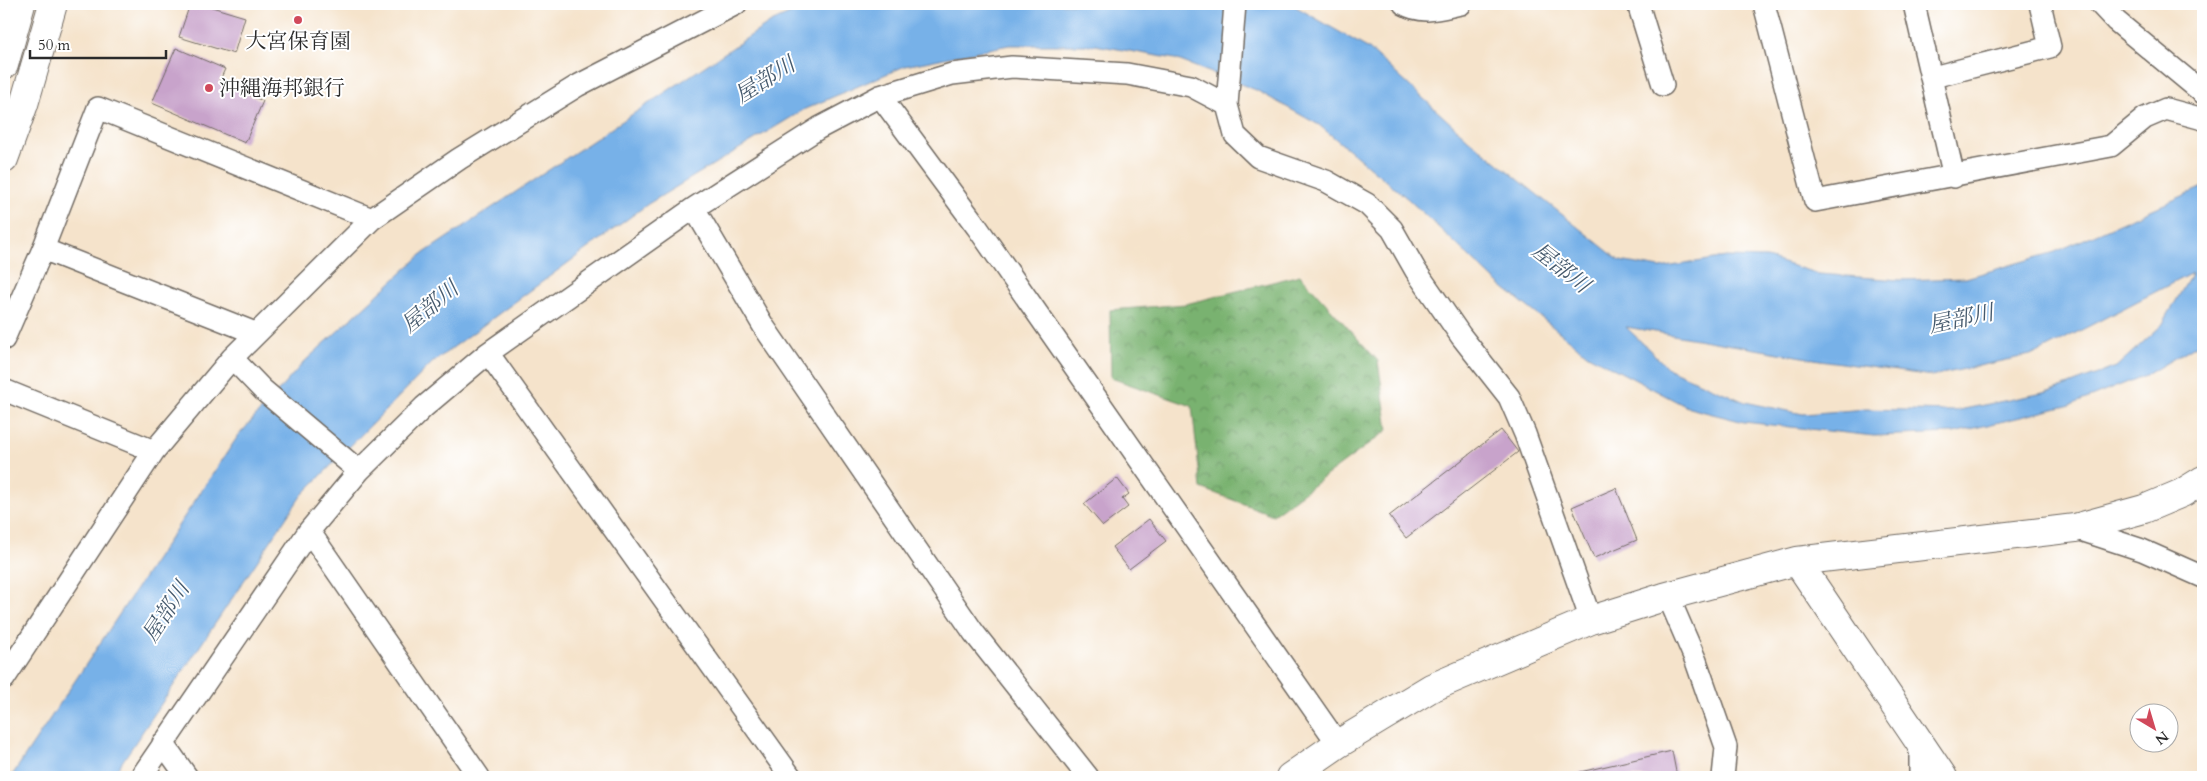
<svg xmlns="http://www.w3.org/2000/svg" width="2207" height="781" font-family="Cardo,'Noto Serif JP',serif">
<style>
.forest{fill:url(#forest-crowns);stroke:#526e4e}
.water{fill:#77b1e8;stroke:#516e8a;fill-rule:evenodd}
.building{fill:#c8a3cb}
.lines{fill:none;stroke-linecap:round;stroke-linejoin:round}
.street-casing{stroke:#726b63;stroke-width:24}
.secondary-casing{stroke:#726b63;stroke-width:30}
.highway-casing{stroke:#726b63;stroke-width:30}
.street{stroke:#fff;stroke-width:21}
.secondary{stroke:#fff;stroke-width:28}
.highway{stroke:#fff;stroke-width:28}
.poi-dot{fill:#d1495b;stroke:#fff;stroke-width:2}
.labels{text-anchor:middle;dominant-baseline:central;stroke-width:4;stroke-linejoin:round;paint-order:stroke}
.poi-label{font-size:21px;fill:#2b2b2b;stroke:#fff}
.water-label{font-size:22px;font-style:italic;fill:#465a6d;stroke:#fff}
</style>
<defs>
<pattern id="forest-crowns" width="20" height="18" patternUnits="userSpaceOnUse" patternTransform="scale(1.25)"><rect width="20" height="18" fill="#79b270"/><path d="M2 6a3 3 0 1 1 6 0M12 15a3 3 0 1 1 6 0" fill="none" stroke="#63915c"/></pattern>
</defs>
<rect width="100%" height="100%" fill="#fff"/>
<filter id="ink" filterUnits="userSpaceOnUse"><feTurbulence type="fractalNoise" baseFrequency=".02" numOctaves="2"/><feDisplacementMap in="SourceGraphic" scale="10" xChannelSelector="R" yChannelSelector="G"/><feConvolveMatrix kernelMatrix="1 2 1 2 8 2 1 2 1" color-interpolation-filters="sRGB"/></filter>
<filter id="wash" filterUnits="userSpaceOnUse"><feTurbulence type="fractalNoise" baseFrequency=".0096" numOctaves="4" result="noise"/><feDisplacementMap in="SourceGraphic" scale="20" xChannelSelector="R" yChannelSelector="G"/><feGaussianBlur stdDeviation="1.12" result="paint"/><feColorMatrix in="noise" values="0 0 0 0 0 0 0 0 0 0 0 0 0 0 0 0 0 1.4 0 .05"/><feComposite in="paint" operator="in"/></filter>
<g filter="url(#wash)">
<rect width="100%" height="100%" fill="#f5e3cb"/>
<path class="forest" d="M1300 275 1378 361 1388 430 1273 515 1201 488 1192 406 1111 378 1110 310 1186 304Z"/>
<path class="water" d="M812 4H1291L1369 49 1469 140 1620 261 1660 268 1726 257 1767 258 1819 274 1900 280 1966 278 2055 252 2203 187V341L2148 374 2071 405 1954 433 1874 436 1744 422 1689 408 1588 355 1499 284 1408 199 1319 125 1256 90 1175 59 1095 45H1009L905 66 805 109 648 204 432 363 301 496 112 777H11L238 436 304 362 421 255 771 22ZM2192 273 2162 325 2116 367 2053 391 1954 411 1866 409 1803 414 1745 402 1669 369 1626 327 1820 360 1932 376 2035 354Z"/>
<g id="blocks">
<path class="building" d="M190 4H202L245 17 234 54 179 37Z
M176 48 225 69 219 82 263 101 245 143 152 103Z
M1501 430 1518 452 1406 538 1389 516Z
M1117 478 1129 494 1122 499 1128 507 1103 526 1084 504Z
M1616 488 1637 540 1594 558 1572 507Z
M1149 519 1166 541 1129 569 1112 547Z
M1672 751 1677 777H1582L1580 772Z"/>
</g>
</g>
<g filter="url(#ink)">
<use href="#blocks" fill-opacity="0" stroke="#726b63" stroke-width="1"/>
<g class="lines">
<defs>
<path id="street" d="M1235 4 1227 105 1235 135 1258 157 1326 181 1367 204 1392 229 1416 271 1461 336 1509 397 1525 434 1591 620
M1404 4C1423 15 1441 8 1461 4
M1638 4 1663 85
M1764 4 1815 201 2111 146 2145 118 2166 109 2203 119
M1914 4 1954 177
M2100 4 2116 21 2203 93
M1933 77 2050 47 2040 4
M880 96 977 227 1338 744
M694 208 764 327 974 633 1088 777
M43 249 255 333
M4 339 43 249 98 108 372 219
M488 353 791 777
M232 358 263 390 359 471
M4 390 154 451
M2075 528 2142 550 2203 577
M309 531 479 777
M1668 596 1696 661 1726 747 1723 777
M4 679 154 451 232 358 372 219 459 159 577 86 736 4
M163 743 187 777
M1920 743V777
M141 777 309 531 359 471 424 407 488 353 694 208 819 128 880 96 952 74 1012 67 1127 74 1191 86 1227 105"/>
<path id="secondary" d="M1797 561 1943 777
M1290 777 1338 744 1431 688 1591 620 1664 597 1797 561 2075 528 2144 509 2182 493 2203 480"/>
<path id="highway" d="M4 65 21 4
M4 159 24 104 53 4"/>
</defs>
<use href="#street" class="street-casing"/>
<use href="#secondary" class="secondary-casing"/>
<use href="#highway" class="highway-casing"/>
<use href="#street" class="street"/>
<use href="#secondary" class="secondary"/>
<use href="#highway" class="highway"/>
</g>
</g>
<g class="poi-dot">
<circle cx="298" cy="20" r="5"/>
<circle cx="209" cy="88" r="5"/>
</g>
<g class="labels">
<g class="poi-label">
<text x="298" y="41">大宮保育園</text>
<text x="219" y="88" text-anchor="start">沖縄海邦銀行</text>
</g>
<g class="water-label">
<text transform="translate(765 80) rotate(-32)">屋部川</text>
<text transform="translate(1561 268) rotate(38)">屋部川</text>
<text transform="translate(430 307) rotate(-40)">屋部川</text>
<text transform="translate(1961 319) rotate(-12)">屋部川</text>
<text transform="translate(166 612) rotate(-57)">屋部川</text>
</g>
</g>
<rect width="2207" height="781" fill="none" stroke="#fff" stroke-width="20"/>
<g transform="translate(2154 728) rotate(142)"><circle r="24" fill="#ffffff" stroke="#aaaaaa"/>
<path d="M0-4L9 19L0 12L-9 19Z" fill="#d1495b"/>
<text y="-8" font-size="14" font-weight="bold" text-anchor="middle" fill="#2b2b2b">N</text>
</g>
<path d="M30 50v8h136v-8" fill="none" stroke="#2b2b2b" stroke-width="2.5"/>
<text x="38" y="50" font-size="15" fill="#2b2b2b" stroke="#ffffff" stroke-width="4" paint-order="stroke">50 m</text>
</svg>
